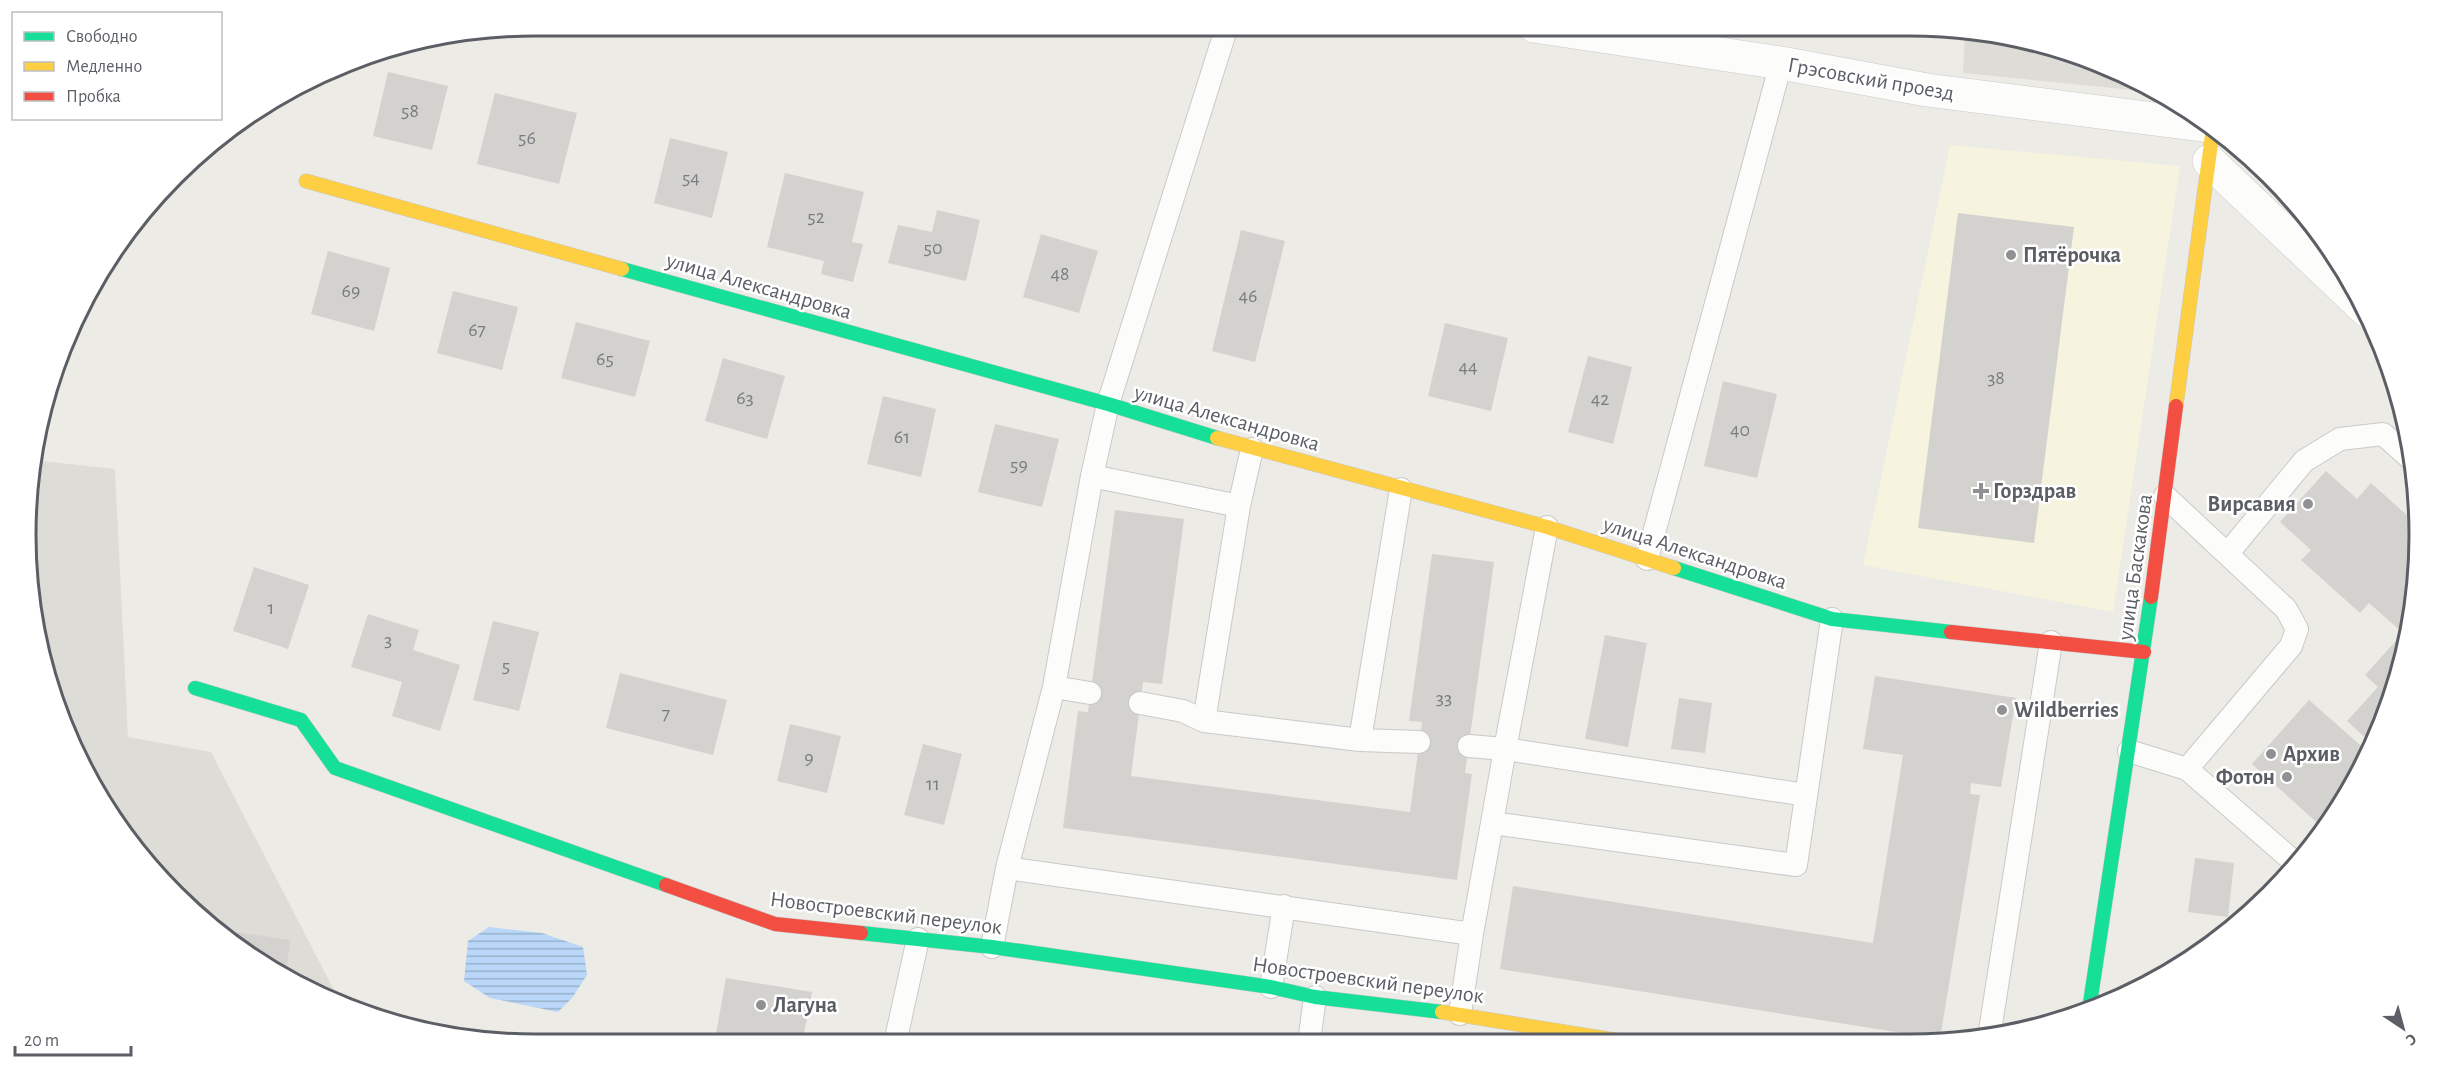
<svg xmlns="http://www.w3.org/2000/svg" width="2445" height="1070" font-family="'Alegreya Sans',sans-serif">
<style>
.commercial{fill:#f6f3de}
.industrial{fill:#dddcd7}
.water{fill:url(#water-rules)}
.building{fill:#d3d2cf}
.lines{fill:none;stroke-linecap:round;stroke-linejoin:round}
.lane-casing{stroke:#c9c9c8;stroke-width:24}
.street-casing{stroke:#c9c9c8;stroke-width:34}
.fast-casing{stroke:#c7c7c7;stroke-width:15}
.slow-casing{stroke:#c7c7c7;stroke-width:15}
.jam-casing{stroke:#c7c7c7;stroke-width:15}
.lane{stroke:#fcfcfb;stroke-width:22}
.street{stroke:#fcfcfb;stroke-width:33}
.fast{stroke:#16e098;stroke-width:14}
.slow{stroke:#ffcf43;stroke-width:14}
.jam{stroke:#f24e42;stroke-width:14}
.poi-dot{fill:#8e9092;stroke:#fff;stroke-width:2}
.labels{text-anchor:middle;dominant-baseline:central;stroke-width:5;stroke-linejoin:round;paint-order:stroke}
.number-label{font-size:20px;fill:#7a7d80}
.street-label{font-size:22px;fill:#5b5f65;stroke:#fff}
.poi-label{font-size:22px;font-weight:bold;fill:#5b5f65;stroke:#fff;text-anchor:start}
.rim{fill:none;stroke:#5b5f65;stroke-width:3}
</style>
<defs>
<pattern id="water-rules" width="6" height="5" patternUnits="userSpaceOnUse" patternTransform="scale(1.5)"><rect width="6" height="5" fill="#b9d7f8"/><path d="M0 2.5h6" fill="none" stroke="#99b2cc"/></pattern>
</defs>
<rect width="100%" height="100%" fill="#ecebe6"/>
<path class="commercial" d="M1950 145 2180 166 2113 612 1863 565Z"/>
<path class="industrial" d="M1965 35 2074 53 2163 93 1963 73Z
M33 460 115 469 128 737 211 752 339 1000 225 939 152 871 94 790 35 634 26 535Z"/>
<path class="water" d="M489 927 542 933 583 947 587 975 572 998 558 1012 490 998 464 981 468 941Z"/>
<path class="building" d="M1821 26H1876L1875 34 1821 28Z
M388 72 448 86 432 150 373 136Z
M495 93 577 113 559 184 477 164Z
M670 138 728 152 712 218 654 203Z
M785 173 864 192 852 242 863 244 853 282 821 274 824 261 767 247Z
M937 210 980 220 966 281 888 263 898 225 932 232Z
M1958 213 2074 227 2034 543 1918 528Z
M1241 230 1285 241 1255 362 1212 351Z
M1041 234 1098 251 1079 313 1023 297Z
M328 251 390 268 374 331 311 314Z
M453 291 518 307 502 370 437 353Z
M576 322 650 341 635 397 561 378Z
M1445 323 1508 338 1491 411 1428 396Z
M1588 356 1632 367 1613 444 1568 432Z
M723 358 785 376 767 439 705 421Z
M1723 381 1777 394 1757 478 1704 466Z
M883 396 936 409 921 477 867 464Z
M995 424 1059 439 1042 507 978 492Z
M2326 471 2357 499 2371 483 2418 525 2415 602 2392 699 2371 743 2347 721 2378 687 2365 675 2403 633 2369 603 2360 613 2301 560 2311 550 2280 522Z
M1115 510 1184 519 1162 684 1143 682 1131 776 1410 812 1422 722 1409 721 1432 554 1494 562 1465 773 1472 774 1457 880 1063 828 1078 711 1088 712Z
M254 567 309 585 288 649 233 631Z
M368 614 419 630 413 650 460 665 440 731 392 716 402 682 351 667Z
M493 621 539 632 519 711 473 700Z
M1605 635 1647 643 1628 747 1585 739Z
M620 673 727 700 713 755 606 728Z
M1875 676 2016 698 2001 787 1971 783 1970 794 1980 795 1940 1039 1500 969 1513 886 1873 943 1903 755 1863 749Z
M1679 698 1712 703 1705 753 1671 749Z
M2309 700 2367 751 2333 818 2324 829 2252 764Z
M790 724 841 736 827 793 777 781Z
M923 744 962 754 944 825 904 815Z
M2195 858 2234 863 2228 917 2188 912Z
M214 929 290 940 286 972 225 939Z
M726 978 812 992 802 1044H773L716 1034Z"/>
<g class="lines">
<defs>
<path id="lane" d="M1252 449 1239 506 1204 721 1360 740 1401 489
M1092 476 1239 506
M2165 496 2286 609 2297 629 2291 646 2187 769
M1547 527 1505 749 1806 795
M2228 553 2304 461 2340 439 2383 434 2411 459
M1647 559 1781 63
M1054 687 1090 693
M1140 703 1183 711 1204 721
M1360 740 1419 742
M1469 746 1505 749 1492 823
M2129 751 2187 769 2293 861
M1007 868 1472 934 1492 823 1796 865 1832 619
M992 947 1007 868 1054 687 1092 476 1108 404 1227 26
M1271 987 1284 906
M1460 1014 1472 934
M1989 1037 2051 642
M1309 1042 1315 997
M895 1043 918 939"/>
<path id="street" d="M1534 26 1781 63 1927 90 2209 126
M2209 161 2367 311"/>
<path id="fast" d="M622 269 1108 404 1217 438
M1674 568 1832 619 1951 632
M195 688 301 720 335 768 666 885
M861 933 992 947 1271 987 1315 997 1442 1012
M2089 1010 2151 597"/>
<path id="slow" d="M306 181 622 269
M2176 406 2213 128
M1217 438 1547 527 1674 568
M1442 1012 1621 1041"/>
<path id="jam" d="M2151 597 2176 406
M1951 632 2144 652
M666 885 775 924 861 933"/>
</defs>
<use href="#lane" class="lane-casing"/>
<use href="#street" class="street-casing"/>
<use href="#fast" class="fast-casing"/>
<use href="#slow" class="slow-casing"/>
<use href="#jam" class="jam-casing"/>
<use href="#lane" class="lane"/>
<use href="#street" class="street"/>
<use href="#fast" class="fast"/>
<use href="#slow" class="slow"/>
<use href="#jam" class="jam"/>
</g>
<g class="poi-dot">
<circle cx="2011" cy="255" r="6"/>
<path d="M1978 482h6v6h6v6h-6v6h-6v-6h-6v-6h6z"/>
<circle cx="2308" cy="504" r="6"/>
<circle cx="2002" cy="710" r="6"/>
<circle cx="2271" cy="754" r="6"/>
<circle cx="2287" cy="777" r="6"/>
<circle cx="761" cy="1005" r="6"/>
</g>
<g class="labels">
<g class="number-label">
<text x="410" y="111">58</text>
<text x="527" y="138">56</text>
<text x="691" y="178">54</text>
<text x="816" y="217">52</text>
<text x="933" y="248">50</text>
<text x="1060" y="274">48</text>
<text x="351" y="291">69</text>
<text x="1248" y="296">46</text>
<text x="477" y="330">67</text>
<text x="605" y="359">65</text>
<text x="1468" y="367">44</text>
<text x="1996" y="378">38</text>
<text x="745" y="398">63</text>
<text x="1600" y="399">42</text>
<text x="1740" y="430">40</text>
<text x="902" y="437">61</text>
<text x="1019" y="465">59</text>
<text x="271" y="608">1</text>
<text x="388" y="640">3</text>
<text x="506" y="666">5</text>
<text x="1444" y="698">33</text>
<text x="666" y="714">7</text>
<text x="809" y="758">9</text>
<text x="933" y="784">11</text>
</g>
<g class="street-label">
<text transform="translate(1871 79) rotate(10)">Грэсовский проезд</text>
<text transform="translate(759 286) rotate(16)">улица Александровка</text>
<text transform="translate(1227 418) rotate(16)">улица Александровка</text>
<text transform="translate(1695 553) rotate(18)">улица Александровка</text>
<text transform="translate(2135 567) rotate(-82)">улица Баскакова</text>
<text transform="translate(886 913) rotate(7)">Новостроевский переулок</text>
<text transform="translate(1368 980) rotate(8)">Новостроевский переулок</text>
</g>
<g class="poi-label">
<text x="2023" y="255">Пятёрочка</text>
<text x="1993" y="491">Горздрав</text>
<text x="2296" y="504" text-anchor="end">Вирсавия</text>
<text x="2014" y="710">Wildberries</text>
<text x="2283" y="754">Архив</text>
<text x="2275" y="777" text-anchor="end">Фотон</text>
<text x="773" y="1005">Лагуна</text>
</g>
</g>
<path d="M0 0H2445V1070H0ZM535 36H1910A499 499 0 0 1 2409 535V535A499 499 0 0 1 1910 1034H535A499 499 0 0 1 36 535V535A499 499 0 0 1 535 36Z" fill="#fff" fill-rule="evenodd"/>
<path class="rim" d="M535 36H1910A499 499 0 0 1 2409 535V535A499 499 0 0 1 1910 1034H535A499 499 0 0 1 36 535V535A499 499 0 0 1 535 36Z"/>
<rect x="12" y="12" width="210" height="108" fill="#ffffff" stroke="#bdbfc1" stroke-width="1.5"/>
<rect x="24" y="32" width="30" height="9" fill="#16e098" stroke="#bdbfc1" stroke-width="1.5"/>
<text x="66" y="42" font-size="18" fill="#5b5f65">Свободно</text>
<rect x="24" y="62" width="30" height="9" fill="#ffcf43" stroke="#bdbfc1" stroke-width="1.5"/>
<text x="66" y="72" font-size="18" fill="#5b5f65">Медленно</text>
<rect x="24" y="92" width="30" height="9" fill="#f24e42" stroke="#bdbfc1" stroke-width="1.5"/>
<text x="66" y="102" font-size="18" fill="#5b5f65">Пробка</text>
<g transform="translate(2403 1028) rotate(144)" stroke="#ffffff" stroke-width="4.5" paint-order="stroke">
<path d="M0-4.5L10 22L0 15L-10 22Z" fill="#5b5f65"/>
<text y="-9" font-size="16" font-weight="bold" text-anchor="middle" fill="#5b5f65">С</text>
</g>
<path d="M15 1046v9h116v-9" fill="none" stroke="#5b5f65" stroke-width="3"/>
<text x="24" y="1046" font-size="18" fill="#5b5f65" stroke="#ffffff" stroke-width="4.5" paint-order="stroke">20 m</text>
</svg>
